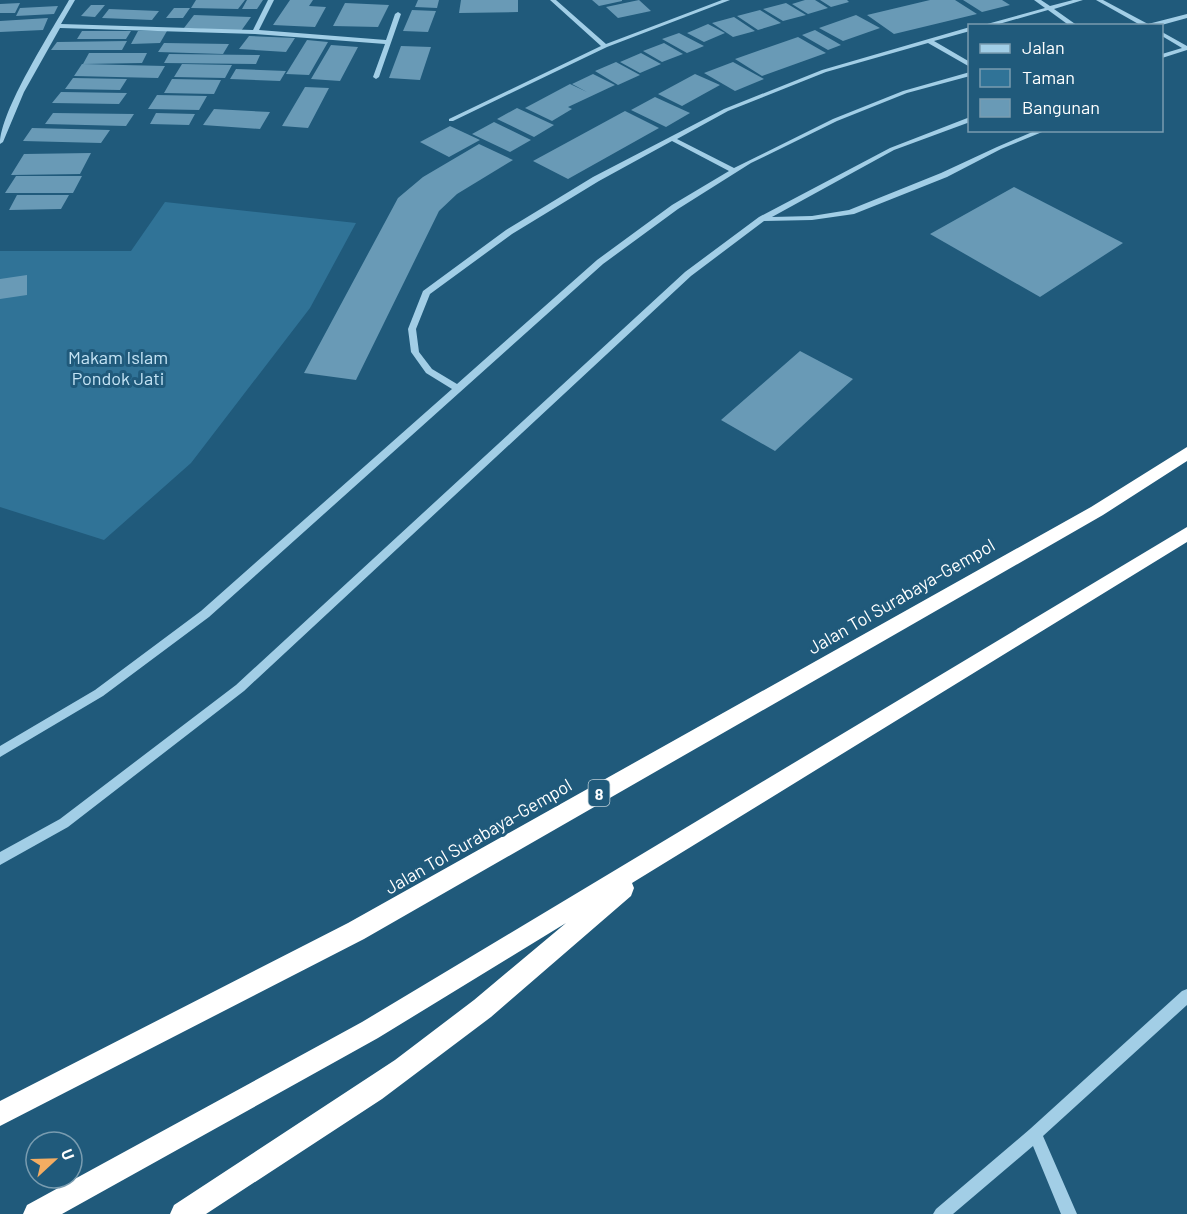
<svg xmlns="http://www.w3.org/2000/svg" width="1187" height="1214" font-family="Barlow,sans-serif">
<style>
.green{fill:#307397}
.building{fill:#699ab6}
.lines{fill:none;stroke-linecap:round;stroke-linejoin:round}
.minor{fill:#a2cee6;fill-rule:evenodd}
.highway{fill:#fff;fill-rule:evenodd}
.labels{text-anchor:middle;dominant-baseline:central;stroke-width:6;stroke-linejoin:round;paint-order:stroke}
.shield{fill:#205a7b;stroke:#bcced7;stroke-width:1.5}
.shield-label{font-size:16px;font-weight:bold;fill:#fff}
.park-label{font-size:18px;fill:#c5e4f5;stroke:#205a7b}
.street-label{font-size:18px;fill:#fff;stroke:#205a7b}
</style>
<rect width="100%" height="100%" fill="#205a7b"/>
<path class="green" d="M165 202 356 223 310 308 191 463 104 540 0 507V251H131Z"/>
<path class="building" d="M196 0H245L238 9 191 8Z
M247 0H263L257 9H242Z
M290 0H313L309 6 326 7 315 27 273 25Z
M418 0H439L437 8 415 7Z
M461 0H518V12L459 13Z
M592 0H622V1L599 6Z
M639 0 651 11 618 18 606 7Z
M805 0H815L828 8 808 14 792 4Z
M820 0H847L849 2 831 7Z
M930 0H955L977 14 894 34 867 15Z
M963 0H1002L1010 5 982 12Z
M20 3 15 13H0V4Z
M345 3 389 5 378 27 333 26Z
M786 3 806 15 783 21 763 9Z
M91 5H105L95 17 81 16Z
M58 6 54 14 16 16 20 8Z
M174 8H190L183 18H166Z
M109 9 159 11 152 20 102 18Z
M412 10 436 11 428 32 403 31Z
M760 10 781 23 758 30 737 16Z
M194 15 251 17 241 31 184 28Z
M856 15 880 28 843 41 819 28Z
M734 17 755 31 733 37 712 23Z
M48 18 43 30 0 32V21Z
M708 24 725 33 704 42 687 33Z
M815 30 841 45 828 50 802 35Z
M82 31H131L126 39H77Z
M138 31H167L160 43 131 44Z
M679 33 704 46 687 53 662 39Z
M249 36 295 38 286 52 239 49Z
M798 37 826 53 762 76 735 59Z
M307 40 328 42 309 75 286 74Z
M127 41 122 50H51L57 42Z
M164 43 229 44 223 54 158 52Z
M664 43 683 54 662 62 643 51Z
M331 45 358 47 340 81 311 79Z
M401 46 431 47 420 80 389 78Z
M89 53H147L142 63 83 64Z
M641 53 661 64 640 73 620 62Z
M169 54 260 55 256 64 164 63Z
M616 62 640 75 618 85 595 71Z
M733 62 764 79 735 91 704 73Z
M82 64 165 66 158 78 74 76Z
M182 64 232 65 225 78 174 77Z
M236 69 286 71 280 81 230 79Z
M593 74 615 85 568 107 572 109 552 121 525 108 570 84 587 92 572 84Z
M695 74 720 85 682 106 658 94Z
M73 78 127 79 120 90 65 89Z
M172 79 221 80 214 94 164 93Z
M305 87 329 88 308 128 282 126Z
M61 92 127 93 119 104 52 103Z
M157 95 207 96 199 110 148 109Z
M655 97 690 113 666 127 631 110Z
M517 108 554 125 534 137 497 119Z
M214 109 270 112 260 129 203 125Z
M625 111 659 128 568 179 533 161Z
M53 113 134 114 126 126 45 124Z
M156 113 195 114 189 125 150 124Z
M494 122 531 140 510 152 472 134Z
M450 126 480 140 449 157 420 142Z
M32 128 110 130 101 143 23 141Z
M479 144 513 160 457 194 439 211 356 380 304 373 398 198 423 177Z
M91 153 80 174 11 175 24 154Z
M16 176H82L73 193H5Z
M1014 187 1123 243 1040 297 930 234Z
M17 195H69L61 209 9 210Z
M27 275V295L0 299V279Z
M800 351 853 379 775 451 721 420Z"/>
<g class="lines">
<path class="minor" d="M69 0H75L61 24 253 30 268 0H274L259 30 386 40 395 14 398 12 401 14 379 77 376 79 373 77 385 44 255 34 60 28 24 92 3 142 0 144C0 111 51 32 69 0Z
M550 0H556L606 44 722 0H730L607 47 453 121H449V119L601 46Z
M1034 0H1041L1050 6 1073 0H1083L1054 9 1078 26H1070L1048 10 992 26H980L1045 8Z
M1096 0H1103L1148 24 1187 14V18L1158 26H1142Z
M970 27V31L934 41 970 62V67L928 43 826 72 728 111 677 139 734 168 833 119 903 91 970 72V76L907 93 837 121 751 163 678 209 603 264 209 617 103 696 0 757V746L95 690 201 611 452 389 426 373 411 352 408 329 423 291 506 230 593 177 724 109 822 70ZM672 141 729 171 672 205 597 260 457 384 432 369 419 352 416 329 430 294 512 234 599 181Z
M1162 32 1187 46V50L1162 58V54L1182 48 1162 36Z
M970 117V122L894 150 772 217 812 216 849 210 941 173 997 147 1037 130H1047L1001 149 947 177 854 214 812 220 764 221 691 276 244 691 68 827 0 865V852L60 819 236 685 685 272 759 217 890 148Z
M1187 989V1005L1043 1136 1077 1214H1061L1033 1146 953 1214H933L936 1209 1030 1129 1182 991Z"/>
<path class="highway" d="M1187 447V461L1103 515 364 939 0 1126V1101L348 923 1091 507Z
M1187 527V542L632 883 634 888 631 896 491 1017 382 1099 206 1214H170L174 1205 395 1060 474 1000 566 923 378 1038 62 1214H23L27 1205 362 1022Z"/>
</g>
<g class="labels">
<rect class="shield" x="588.5" y="780" width="21" height="26" rx="4.5"/>
<g class="shield-label">
<text x="599" y="793">8</text>
</g>
<g class="park-label">
<text x="118" y="357">Makam Islam<tspan x="118" dy="21">Pondok Jati</tspan></text>
</g>
<g class="street-label">
<text transform="translate(901 596) rotate(-30)">Jalan Tol Surabaya–Gempol</text>
<text transform="translate(478 836) rotate(-30)">Jalan Tol Surabaya–Gempol</text>
</g>
</g>
<rect x="968" y="24" width="195" height="108" fill="#205a7b" stroke="#799cb0" stroke-width="1.5"/>
<rect x="980" y="44" width="30" height="9" fill="#a2cee6" stroke="#799cb0" stroke-width="1.5"/>
<text x="1022" y="54" font-size="18" fill="#ffffff">Jalan</text>
<rect x="980" y="69" width="30" height="18" fill="#307397" stroke="#799cb0" stroke-width="1.5"/>
<text x="1022" y="84" font-size="18" fill="#ffffff">Taman</text>
<rect x="980" y="99" width="30" height="18" fill="#699ab6" stroke="#799cb0" stroke-width="1.5"/>
<text x="1022" y="114" font-size="18" fill="#ffffff">Bangunan</text>
<g transform="translate(54 1160) rotate(68)"><circle r="28" fill="#205a7b" stroke="#799cb0" stroke-width="1.5"/>
<path d="M0-4.5L10 22L0 15L-10 22Z" fill="#f4ad62"/>
<text y="-9" font-size="16" font-weight="bold" text-anchor="middle" fill="#ffffff">U</text>
</g>
</svg>
